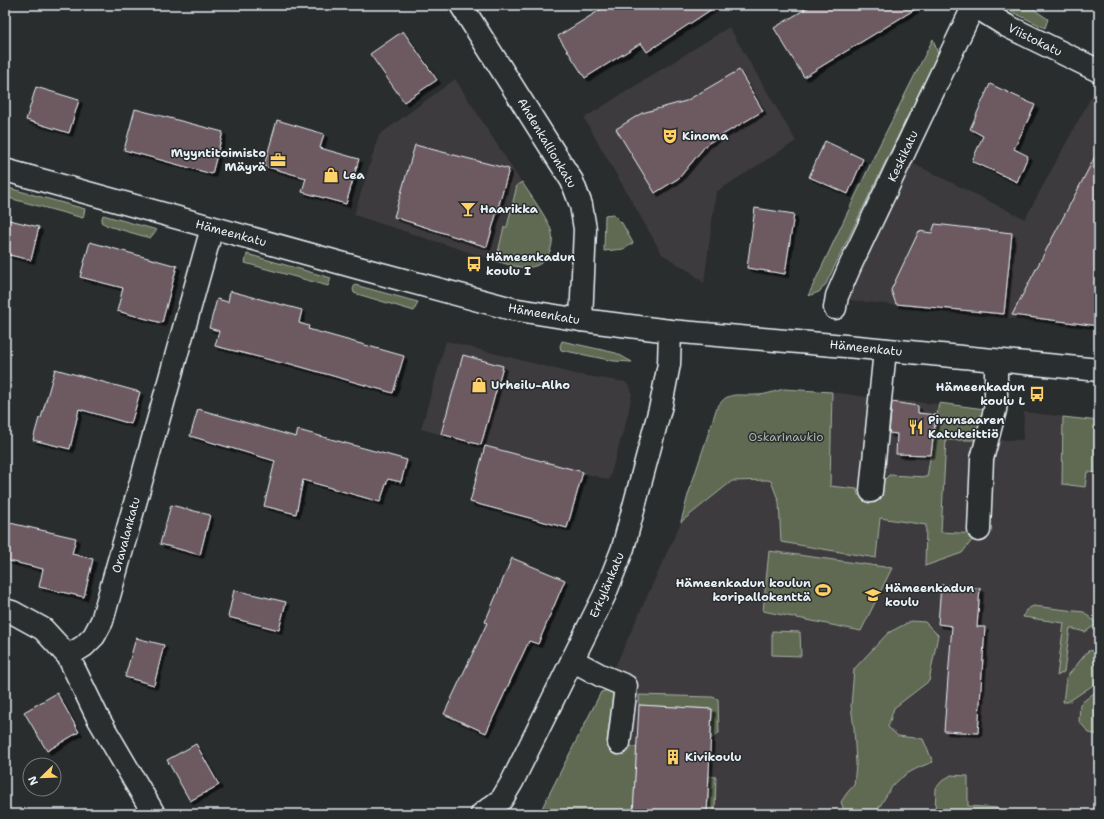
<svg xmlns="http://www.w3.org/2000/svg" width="1104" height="819" font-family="'Shantell Sans',sans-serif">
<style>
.built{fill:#3e3a3d}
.green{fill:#606b52;stroke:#a4aea5}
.building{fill:#6c5a61;stroke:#e8f1f8;filter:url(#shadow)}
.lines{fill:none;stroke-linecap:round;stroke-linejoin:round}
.minor-casing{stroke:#e8f1f8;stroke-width:25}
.major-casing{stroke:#e8f1f8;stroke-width:25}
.minor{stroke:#2a2d2e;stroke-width:22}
.major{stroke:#2a2d2e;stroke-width:22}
.labels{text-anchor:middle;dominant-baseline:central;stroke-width:3;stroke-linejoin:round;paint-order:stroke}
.street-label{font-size:12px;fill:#e8f1f8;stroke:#2a2d2e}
.poi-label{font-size:12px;font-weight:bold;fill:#e8f1f8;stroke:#2a2d2e;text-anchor:start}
.park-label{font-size:12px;fill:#abb5ad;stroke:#2a2d2e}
</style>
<defs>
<filter id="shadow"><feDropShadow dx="3.5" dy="3.5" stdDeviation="0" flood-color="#0009"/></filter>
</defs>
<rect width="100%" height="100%" fill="#2a2d2e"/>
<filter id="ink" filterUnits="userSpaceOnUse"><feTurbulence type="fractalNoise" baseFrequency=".025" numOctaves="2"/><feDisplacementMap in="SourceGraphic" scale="8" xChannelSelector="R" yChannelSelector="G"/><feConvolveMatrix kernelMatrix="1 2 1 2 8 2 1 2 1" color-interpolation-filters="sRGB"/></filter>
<g filter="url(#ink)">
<path class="built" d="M729 27 796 141 716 192 704 283 692 273 662 254 584 118Z
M455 79 550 227 553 237 552 243 549 254 540 264 530 267 518 268 354 215 379 135Z
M1097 86 1099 87V328L849 300 860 271 912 163 1025 219Z
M446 341 575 374 625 382 630 387 632 393 628 414 609 480 421 429Z
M832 392 880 399 961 406 976 440H1023L1024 412 1099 421V814H545L614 669 681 522 732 481 767 480 826 501 829 487Z"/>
<path class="green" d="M998 5H1027L1048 19 1045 28Z
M933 39 938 54 826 284 819 292 808 296 879 146Z
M522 182C530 195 544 213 550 227 553 234 553 241 551 248 542 276 517 267 496 261L504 227H507L517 185Z
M5 187 85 209 83 218 5 197Z
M613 214 622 223 633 243 624 249 604 251 605 215Z
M103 215 157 230 150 238 108 226 101 222Z
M247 254 331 278 328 286 245 263Z
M355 285 418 302 414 311 354 293 353 289Z
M562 341 616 353 632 362 614 361 561 350 560 346Z
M784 389 832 392 830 486 857 489 858 495 880 497 882 482 889 475 927 477 939 403 985 409 976 440H946L941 532 977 534 962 553 925 566 926 525 880 518 876 558 781 542 779 502 771 481 767 480 732 481 681 522 688 495 716 410C726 390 737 396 756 395 766 395 775 391 784 389Z
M1063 417 1099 421V473L1087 472 1085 487 1062 484Z
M769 551 892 568 861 631 763 611Z
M1033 606 1084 612 1097 624 1085 632 1070 628 1064 672 1057 676 1064 623 1023 617 1026 610Z
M911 621 925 622 938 635 929 681 894 708 888 727 898 736 923 739 933 762C919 767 902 774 892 787 886 795 881 805 875 814H849L844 810 841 802 847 793 854 785 856 764 854 728 851 706 854 669 888 633Z
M772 631 800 632 801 656 772 655Z
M1099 650V681L1068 702H1063L1066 678 1088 651Z
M1099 689V735L1089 733 1079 721 1080 704Z
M608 690 614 691 607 741 619 743 637 748 633 814H539L601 692Z
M639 695 712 697 718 699 719 733 711 739 712 709 639 705Z
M951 775 968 776V806L998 808V814H935L936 788 942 781Z
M709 776 716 777 715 811H721L720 814H707Z"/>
<path class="building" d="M608 5H718L647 52 641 43 585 78 558 36Z
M812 5H922L804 77 774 28Z
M403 31 437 80 404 102 370 54Z
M739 70 763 111 707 144 679 178 655 193 616 129 642 113 686 101Z
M990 84 1035 105 1014 149 1028 156 1017 182 972 161 983 136 970 129Z
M36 87 79 100 69 133 26 120Z
M135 109 223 132 212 174 124 150Z
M277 120 324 134 320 148 359 159 346 204 302 192 306 178 264 166Z
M825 141 863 159 848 194 809 177Z
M415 145 509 169 487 247 394 217Z
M1099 149V326L1012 315Z
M755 208 794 214 785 274 747 268Z
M5 219 39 227 31 260 5 254Z
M935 224 1012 233 1004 314 896 304 891 290 919 231 932 233Z
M90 242 177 266 162 323 117 311 123 288 80 277Z
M230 291 302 310 299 323 309 326 308 329 404 356 393 393 287 363 286 364 215 346 219 331 209 328 217 299 228 302Z
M463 355 503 366 481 445 441 434Z
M55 369 140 392 131 424 79 409 70 449 33 440 39 418H41Z
M892 402 918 406V413L936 415 931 455 896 454 897 434 889 433Z
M198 409 296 437 298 430 407 460 401 482 388 479 380 502 303 480 296 514 264 506 275 461 190 436Z
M485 446 583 472 567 528 470 502Z
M171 505 210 515 200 555 160 544Z
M10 523 76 538 72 554 93 559 84 597 39 587 43 569 5 560V543Z
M512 558 565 580 538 644 529 641 486 733 444 714 487 623 485 622Z
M941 585 980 588 977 627H985L978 733 944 731 952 626 938 624Z
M234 590 286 602 279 630 228 617Z
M136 638 164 645 154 685 125 677Z
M57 693 79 732 47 751 24 712Z
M639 705 712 709 707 814H633Z
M196 744 219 785 190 801 167 760Z"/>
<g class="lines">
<defs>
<path id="minor" d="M461 5 572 181 581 205 585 229 581 320
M973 5 1007 26 1099 71
M835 308 837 296 851 264 974 5
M871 491 885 350
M979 530 982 459 995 410 996 401V361
M5 610 12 612 43 629 68 656 98 718 154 814
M68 656 84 646 94 636 102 621 212 228
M572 660 600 675 626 686 619 743
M482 814 502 799 512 782 605 594 623 548 661 405 669 364 670 331"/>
<path id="major" d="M5 170 359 268 512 309 581 320 670 331 857 347 1099 370"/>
</defs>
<use href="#minor" class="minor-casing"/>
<use href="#major" class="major-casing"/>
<use href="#minor" class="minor"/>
<use href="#major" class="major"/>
</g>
</g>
<defs>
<symbol id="theatre-bare" viewBox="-9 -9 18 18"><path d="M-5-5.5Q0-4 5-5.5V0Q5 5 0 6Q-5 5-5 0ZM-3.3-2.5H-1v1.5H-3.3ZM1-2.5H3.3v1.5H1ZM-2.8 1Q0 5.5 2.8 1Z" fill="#ffd166" stroke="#2a2d2e" stroke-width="2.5" paint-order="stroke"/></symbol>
<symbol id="office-bare" viewBox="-9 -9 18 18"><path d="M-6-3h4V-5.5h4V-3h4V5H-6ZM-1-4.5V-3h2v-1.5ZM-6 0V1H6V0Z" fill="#ffd166" stroke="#2a2d2e" stroke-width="2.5" paint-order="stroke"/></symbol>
<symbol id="shop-bare" viewBox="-9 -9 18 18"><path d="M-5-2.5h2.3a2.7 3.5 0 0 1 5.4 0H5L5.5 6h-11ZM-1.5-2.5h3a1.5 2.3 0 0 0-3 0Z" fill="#ffd166" stroke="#2a2d2e" stroke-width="2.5" paint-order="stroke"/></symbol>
<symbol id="bar-bare" viewBox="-9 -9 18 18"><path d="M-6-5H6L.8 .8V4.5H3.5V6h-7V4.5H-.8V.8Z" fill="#ffd166" stroke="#2a2d2e" stroke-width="2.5" paint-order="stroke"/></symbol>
<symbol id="bus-bare" viewBox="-9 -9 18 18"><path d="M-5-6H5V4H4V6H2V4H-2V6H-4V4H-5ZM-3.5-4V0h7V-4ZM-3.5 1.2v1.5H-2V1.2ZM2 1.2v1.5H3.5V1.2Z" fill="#ffd166" stroke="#2a2d2e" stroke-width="2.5" paint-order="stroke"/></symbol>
<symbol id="restaurant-bare" viewBox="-9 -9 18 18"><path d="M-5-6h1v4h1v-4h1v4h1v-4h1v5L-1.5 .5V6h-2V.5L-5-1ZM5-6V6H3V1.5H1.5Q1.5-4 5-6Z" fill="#ffd166" stroke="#2a2d2e" stroke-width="2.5" paint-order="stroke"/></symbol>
<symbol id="stadium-bare" viewBox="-9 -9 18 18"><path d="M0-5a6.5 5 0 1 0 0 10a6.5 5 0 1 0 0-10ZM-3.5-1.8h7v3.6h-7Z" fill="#ffd166" stroke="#2a2d2e" stroke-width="2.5" paint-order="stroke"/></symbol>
<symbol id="school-bare" viewBox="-9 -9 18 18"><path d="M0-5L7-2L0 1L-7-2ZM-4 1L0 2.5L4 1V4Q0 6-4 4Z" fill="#ffd166" stroke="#2a2d2e" stroke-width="2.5" paint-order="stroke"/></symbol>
<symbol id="building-bare" viewBox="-9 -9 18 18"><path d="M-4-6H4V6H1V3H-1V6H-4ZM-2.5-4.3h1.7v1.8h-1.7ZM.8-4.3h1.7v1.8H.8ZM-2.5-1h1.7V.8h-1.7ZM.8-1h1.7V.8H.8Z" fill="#ffd166" stroke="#2a2d2e" stroke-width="2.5" paint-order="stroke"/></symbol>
</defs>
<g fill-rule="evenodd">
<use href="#theatre-bare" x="659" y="125" width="22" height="22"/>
<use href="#office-bare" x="267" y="149" width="22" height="22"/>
<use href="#shop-bare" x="320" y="164" width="22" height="22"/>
<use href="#bar-bare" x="457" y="198" width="22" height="22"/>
<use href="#bus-bare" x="463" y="253" width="22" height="22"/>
<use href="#shop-bare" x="468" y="374" width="22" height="22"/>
<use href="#bus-bare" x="1026" y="383" width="22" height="22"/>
<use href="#restaurant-bare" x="905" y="416" width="22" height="22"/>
<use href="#stadium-bare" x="812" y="579" width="22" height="22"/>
<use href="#school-bare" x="862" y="584" width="22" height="22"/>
<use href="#building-bare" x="662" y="746" width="22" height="22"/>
</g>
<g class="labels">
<g class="street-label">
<text transform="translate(1035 40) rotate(26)">Viistokatu</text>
<text transform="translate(547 143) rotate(59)">Ahdenkallionkatu</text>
<text transform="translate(903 156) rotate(-65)">Keskikatu</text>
<text transform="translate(231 233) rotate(15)">Hämeenkatu</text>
<text transform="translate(544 314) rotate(10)">Hämeenkatu</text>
<text transform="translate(866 348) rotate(6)">Hämeenkatu</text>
<text transform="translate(126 535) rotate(-75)">Oravalankatu</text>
<text transform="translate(607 585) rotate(-67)">Erkylänkatu</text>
</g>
<g class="poi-label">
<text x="682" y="136">Kinoma</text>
<text x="266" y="153" text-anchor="end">Myyntitoimisto<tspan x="266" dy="14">Mäyrä</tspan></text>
<text x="343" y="175">Lea</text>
<text x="480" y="209">Haarikka</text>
<text x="486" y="257">Hämeenkadun<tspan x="486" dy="14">koulu I</tspan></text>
<text x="491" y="385">Urheilu-Alho</text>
<text x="1025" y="387" text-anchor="end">Hämeenkadun<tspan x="1025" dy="14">koulu L</tspan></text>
<text x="928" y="420">Pirunsaaren<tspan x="928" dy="14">Katukeittiö</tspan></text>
<text x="811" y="583" text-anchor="end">Hämeenkadun koulun<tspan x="811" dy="14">koripallokenttä</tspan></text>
<text x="885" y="588">Hämeenkadun<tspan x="885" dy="14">koulu</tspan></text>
<text x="685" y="757">Kivikoulu</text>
</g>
<g class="park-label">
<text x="786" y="437">Oskarinaukio</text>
</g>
</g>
<rect width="1104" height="819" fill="none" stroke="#2a2d2e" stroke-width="20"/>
<rect x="10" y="10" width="1084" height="799" fill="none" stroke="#e8f1f8" stroke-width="1.5" filter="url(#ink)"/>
<g transform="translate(42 777) rotate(247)"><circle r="19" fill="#2a2d2e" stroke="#767b7f"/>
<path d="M0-3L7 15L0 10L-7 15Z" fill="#ffd166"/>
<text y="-6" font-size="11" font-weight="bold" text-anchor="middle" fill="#e8f1f8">N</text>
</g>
</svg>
